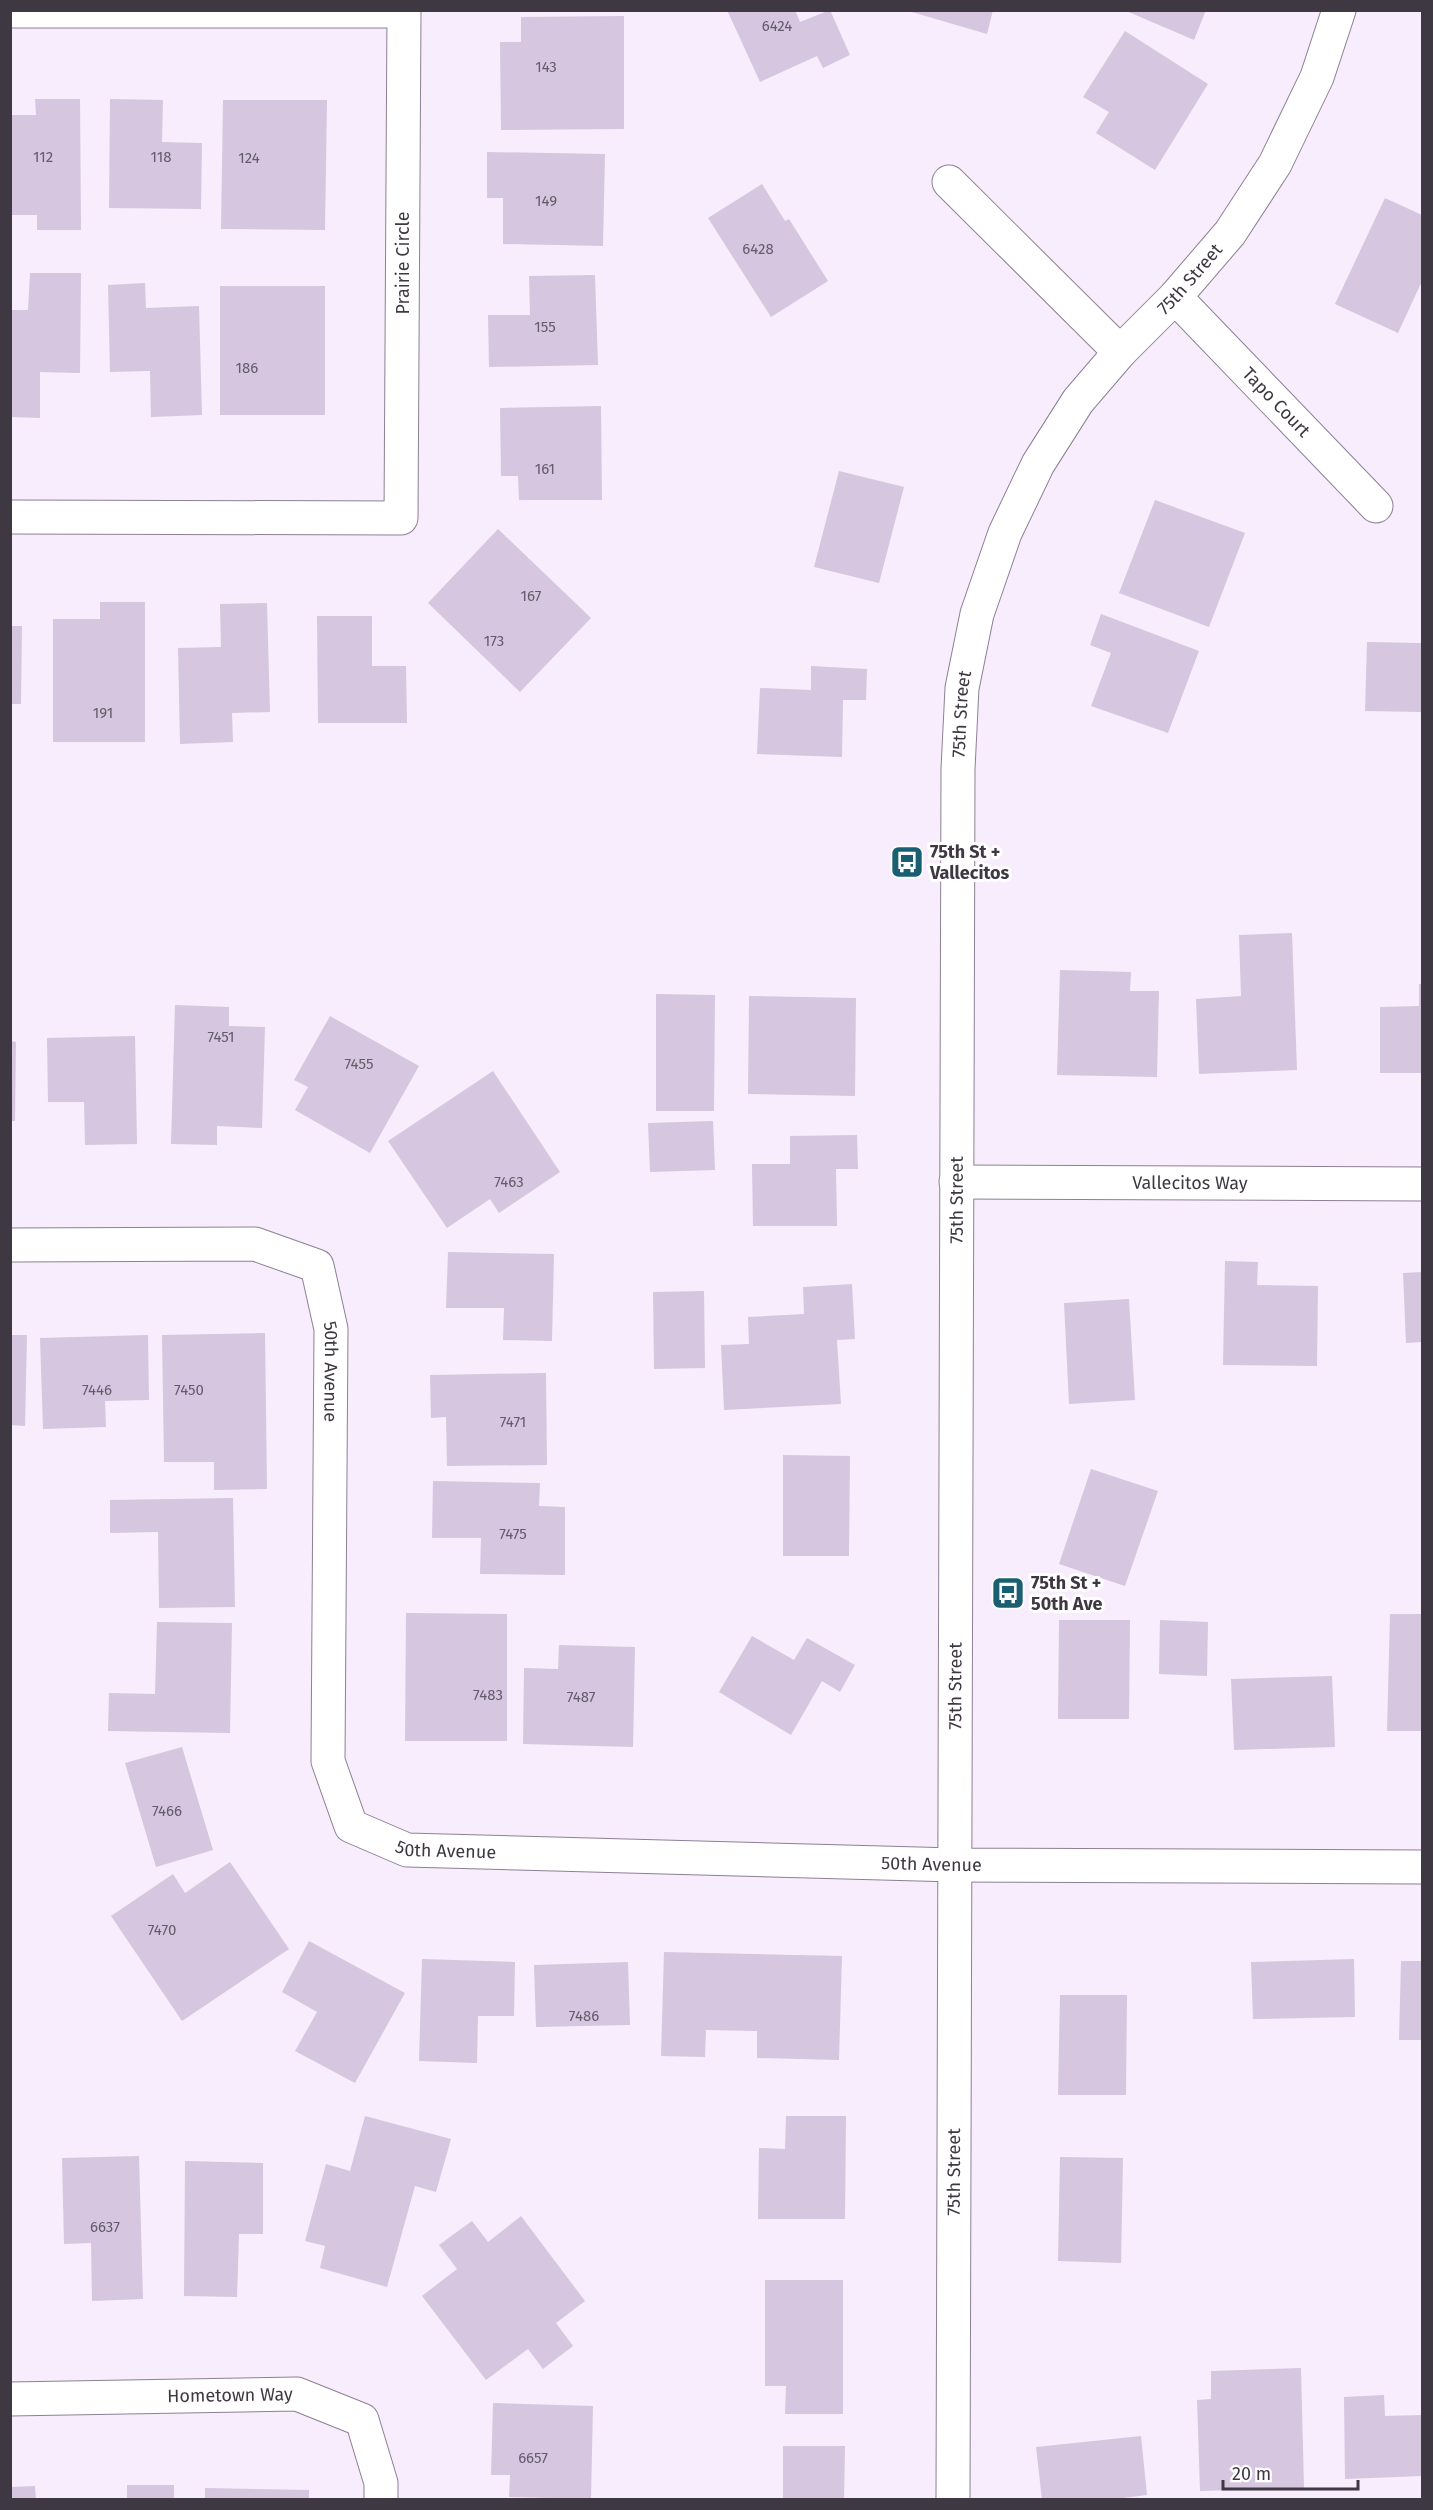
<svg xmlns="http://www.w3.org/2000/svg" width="1433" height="2510" font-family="'Fira Sans',sans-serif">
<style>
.building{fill:#d6c6df}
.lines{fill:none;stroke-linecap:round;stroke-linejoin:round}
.minor-casing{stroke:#8e7f96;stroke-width:35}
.minor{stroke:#fff;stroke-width:33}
.labels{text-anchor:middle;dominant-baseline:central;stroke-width:6;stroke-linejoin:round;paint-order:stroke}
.number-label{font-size:15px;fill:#645c69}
.street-label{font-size:18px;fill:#3e3842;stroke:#fefefe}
.poi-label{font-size:18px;font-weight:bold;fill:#3e3842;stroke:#fefefe;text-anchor:start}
</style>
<rect width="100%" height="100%" fill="#f7edfc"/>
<path class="building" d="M727 10H795L800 22 830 10 850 55 823 68 817 56 760 82Z
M905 10H993L987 34Z
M1124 10H1206L1194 40Z
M624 16V129L501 130 500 42H521V17Z
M1125 31 1208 84 1155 170 1096 133 1109 112 1083 97Z
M35 99H80L81 230H37V215H10V115H36Z
M110 99 163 100 162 142 202 143 201 209 109 208Z
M223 100H327L325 230 221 229Z
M487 152 605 154 603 246 503 244V198H487Z
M762 184 785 221 789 219 828 281 771 317 708 218Z
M1385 198 1422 215V281L1398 333 1335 304Z
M30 273H81L80 373 40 372V418L10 417V310H28Z
M595 275 598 365 489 367 488 315H530L529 276Z
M145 283 146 308 199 306 202 415 151 417 150 371 110 372 108 285Z
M220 286H325V415H220Z
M601 406 602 500H519L518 476H501L500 408Z
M839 471 904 487 879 583 814 567Z
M1155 500 1245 533 1209 627 1119 593Z
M498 529 591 618 520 692 428 603Z
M100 602H145V742H53V619H100Z
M267 603 270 712 232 713 233 742 180 744 178 648 221 647 220 604Z
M1101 614 1199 651 1168 733 1091 706 1111 653 1090 645Z
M317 616H372V666H406L407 723H318Z
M10 626H22L21 704H10Z
M1367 642 1422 643V712L1365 711Z
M811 666 867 669 866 700H843L842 757 757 754 760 688 811 690Z
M1292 933 1297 1070 1199 1074 1196 999 1241 996 1239 935Z
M1060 970 1131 972 1130 991H1159L1157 1077 1057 1075Z
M1419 984H1422V1073H1380V1007L1419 1006Z
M656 994 715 995 714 1111H656Z
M749 996 856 998 855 1096 748 1094Z
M175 1005 229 1007V1026L265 1027 262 1128 217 1126V1145L171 1144Z
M330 1016 419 1066 370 1153 295 1110 308 1087 294 1080Z
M135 1036 137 1144 85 1145 84 1102H48L47 1038Z
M10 1041 16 1042 15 1121H10Z
M493 1071 560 1172 499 1213 490 1199 447 1228 388 1141Z
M713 1121 715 1170 650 1172 648 1123Z
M857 1135 858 1169H836L837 1226H753L752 1164H790V1136Z
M448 1252 554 1254 552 1341 503 1340 504 1308H446Z
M1225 1261 1258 1262 1257 1285 1318 1286 1317 1366 1223 1365Z
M1422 1272V1342L1406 1343 1403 1273Z
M852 1284 855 1339 837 1340 841 1404 724 1410 721 1345 749 1344 748 1317 804 1314 803 1287Z
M704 1291 705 1368 654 1369 653 1292Z
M1129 1299 1135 1400 1069 1404 1064 1303Z
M265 1333 267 1489 214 1490V1462H164L162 1335Z
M10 1335H27L25 1426 10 1425Z
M148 1335 149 1400 105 1401 106 1427 43 1429 40 1338Z
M546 1373 547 1465 447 1466 446 1417 431 1418 430 1375Z
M783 1455 850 1456 849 1556H783Z
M1091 1469 1158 1491 1125 1586 1059 1564Z
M433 1481 540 1483 539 1506 565 1507V1575L480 1574 481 1538H432Z
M233 1498 235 1607 159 1608 158 1532 110 1533V1500Z
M406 1613 507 1614V1741H405Z
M1390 1614H1422V1731H1387Z
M1059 1620H1130L1129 1719H1058Z
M1160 1620 1208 1622 1207 1676 1159 1674Z
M157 1622 232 1623 230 1733 108 1731 109 1693 155 1694Z
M752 1636 794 1660 807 1638 855 1665 840 1692 822 1681 791 1735 719 1692Z
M559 1645 635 1647 633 1747 523 1744 524 1668 558 1669Z
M1332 1676 1335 1747 1234 1750 1231 1679Z
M182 1747 213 1850 156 1867 125 1763Z
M230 1862 289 1949 182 2021 111 1916 173 1874 185 1893Z
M309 1941 405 1993 355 2083 295 2051 317 2012 282 1992Z
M664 1952 842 1956 839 2060 757 2058V2031L706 2030 705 2057 661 2056Z
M422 1959 515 1962 514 2016H478L477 2063 419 2061Z
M1354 1959 1355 2017 1253 2019 1251 1962Z
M1401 1961H1422V2040H1399Z
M628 1962 630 2025 536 2027 534 1965Z
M1060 1995H1127L1126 2095H1058Z
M365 2116 451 2139 436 2192 415 2186 387 2287 320 2268 325 2246 305 2241 326 2164 350 2171Z
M786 2116H846L845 2219H758L759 2148 785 2149Z
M139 2156 143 2299 92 2301 91 2243 64 2244 62 2158Z
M1060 2157 1123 2158 1121 2263 1058 2261Z
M185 2161 263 2163V2234H239L237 2297 184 2296Z
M521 2216 585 2301 556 2323 573 2346 543 2369 528 2349 486 2380 422 2296 457 2269 439 2245 472 2221 488 2242Z
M765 2280H843V2414H785L786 2386H765Z
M1301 2368 1304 2488 1200 2491 1197 2400 1211 2399V2371Z
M1384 2395 1385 2416 1422 2415V2476L1345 2479 1344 2397Z
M493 2403 593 2406 591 2499 509 2497 510 2475H491Z
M1141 2436 1147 2495 1107 2500H1042L1036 2447Z
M783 2446H845L844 2500H783Z
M127 2485H174V2500H127Z
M35 2486 36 2500H10V2487Z
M205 2488 309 2490V2500H205Z"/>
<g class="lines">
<defs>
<g id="minor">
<path d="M10 11H404L401 518 10 517"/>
<path d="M949 182 1120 352"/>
<path id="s1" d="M1175 297 1376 506"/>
<path id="s2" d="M956 1182 1422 1184"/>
<path id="s3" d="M10 1245 255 1244 317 1266 331 1329 328 1761 351 1826 407 1850 955 1865 1422 1867"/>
<path id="s4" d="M10 2399 297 2394 362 2420 381 2483V2500"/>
<path id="s5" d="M953 2500 958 769 962 688 977 614 1005 533 1038 464 1078 401 1120 352 1175 297 1230 233 1275 164 1317 77 1339 10"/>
</g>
</defs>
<use href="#minor" class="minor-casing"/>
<use href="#minor" class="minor"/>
</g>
<defs>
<symbol id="bus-square" viewBox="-11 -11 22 22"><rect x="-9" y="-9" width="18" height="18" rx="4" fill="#195f71" stroke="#fefefe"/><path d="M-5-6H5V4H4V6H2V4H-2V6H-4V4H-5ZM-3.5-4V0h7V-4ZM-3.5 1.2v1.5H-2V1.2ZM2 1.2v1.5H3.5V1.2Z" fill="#fff"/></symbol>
</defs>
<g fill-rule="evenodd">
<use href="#bus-square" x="888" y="843" width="38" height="38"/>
<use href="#bus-square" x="989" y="1574" width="38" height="38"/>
</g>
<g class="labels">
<g class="number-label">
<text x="777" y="26">6424</text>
<text x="546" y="67">143</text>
<text x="43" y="157">112</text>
<text x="161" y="157">118</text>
<text x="249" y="158">124</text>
<text x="546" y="201">149</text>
<text x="758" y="249">6428</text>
<text x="545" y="327">155</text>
<text x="247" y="368">186</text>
<text x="545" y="469">161</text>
<text x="531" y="596">167</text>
<text x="494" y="641">173</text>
<text x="103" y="713">191</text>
<text x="221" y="1037">7451</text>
<text x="359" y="1064">7455</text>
<text x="509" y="1182">7463</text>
<text x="97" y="1390">7446</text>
<text x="189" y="1390">7450</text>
<text x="513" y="1422">7471</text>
<text x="513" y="1534">7475</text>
<text x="488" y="1695">7483</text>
<text x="581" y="1697">7487</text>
<text x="167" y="1811">7466</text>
<text x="162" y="1930">7470</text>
<text x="584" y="2016">7486</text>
<text x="105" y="2227">6637</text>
<text x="533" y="2458">6657</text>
</g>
<g class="street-label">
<text transform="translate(403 263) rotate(-90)">Prairie Circle</text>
<text stroke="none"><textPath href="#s5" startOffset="2290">75th Street</textPath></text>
<text stroke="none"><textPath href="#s1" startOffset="146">Tapo Court</textPath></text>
<text stroke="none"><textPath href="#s5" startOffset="1786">75th Street</textPath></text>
<text stroke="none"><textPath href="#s2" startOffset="234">Vallecitos Way</textPath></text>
<text stroke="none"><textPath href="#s5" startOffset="1300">75th Street</textPath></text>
<text stroke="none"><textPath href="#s3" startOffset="418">50th Avenue</textPath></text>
<text stroke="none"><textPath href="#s5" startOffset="814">75th Street</textPath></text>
<text stroke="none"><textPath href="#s3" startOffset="976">50th Avenue</textPath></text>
<text stroke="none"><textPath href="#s3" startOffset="1462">50th Avenue</textPath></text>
<text stroke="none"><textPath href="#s5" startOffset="328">75th Street</textPath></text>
<text stroke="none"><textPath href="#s4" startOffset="220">Hometown Way</textPath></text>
</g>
<g class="poi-label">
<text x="930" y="852">75th St +<tspan x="930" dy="21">Vallecitos</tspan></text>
<text x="1031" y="1583">75th St +<tspan x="1031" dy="21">50th Ave</tspan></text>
</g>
</g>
<rect width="1433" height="2510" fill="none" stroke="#3e3842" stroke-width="24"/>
<path d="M1223 2480v9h135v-9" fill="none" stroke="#3e3842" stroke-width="3"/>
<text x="1232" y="2480" font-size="18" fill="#3e3842" stroke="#fefefe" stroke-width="4.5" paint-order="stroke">20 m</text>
</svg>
